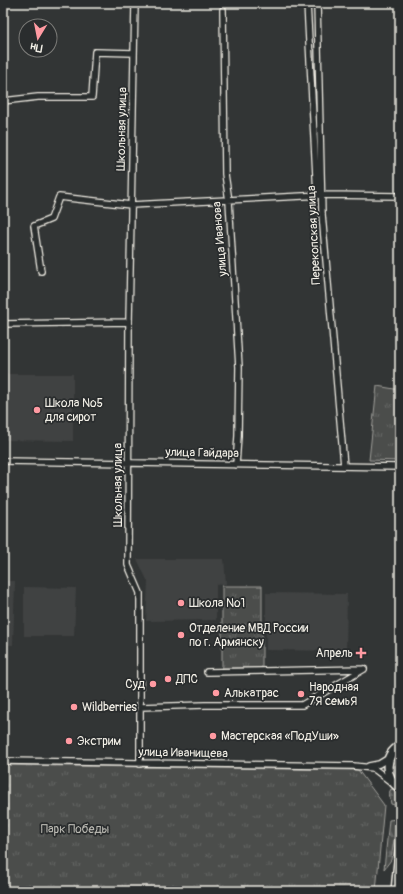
<svg xmlns="http://www.w3.org/2000/svg" width="403" height="894" font-family="Pangolin,sans-serif">
<style>
.built{fill:#404242}
.grass{fill:url(#grass-tufts);stroke:#a09f9a}
.forest{fill:url(#forest-firs);stroke:#a09f9a}
.lines{fill:none;stroke-linecap:round;stroke-linejoin:round}
.minor-casing{stroke:#f4f1e8;stroke-width:8}
.major-casing{stroke:#f4f1e8;stroke-width:10}
.highway-casing{stroke:#f4f1e8;stroke-width:11}
.minor{stroke:#2a2d2e;stroke-width:5.5}
.major{stroke:#2a2d2e;stroke-width:7}
.highway{stroke:#2a2d2e;stroke-width:8}
.poi-dot{fill:#ff9aa2;stroke:#2a2d2e;stroke-width:1.5}
.labels{text-anchor:middle;dominant-baseline:central;stroke-width:3.5;stroke-linejoin:round;paint-order:stroke}
.street-label{font-size:12px;fill:#f4f1e8;stroke:#2a2d2e}
.poi-label{font-size:12px;fill:#f4f1e8;stroke:#2a2d2e;text-anchor:start}
.park-label{font-size:12px;fill:#b9b8b1;stroke:#2a2d2e}
</style>
<defs>
<pattern id="grass-tufts" width="24" height="20" patternUnits="userSpaceOnUse"><rect width="24" height="20" fill="#4b4d4c"/><path d="M3 7l-1-3M5 7V3M7 7l1-3M15 17l-1-3M17 17v-4M19 17l1-3" fill="none" stroke="#666766"/></pattern>
<pattern id="forest-firs" width="22" height="20" patternUnits="userSpaceOnUse"><rect width="22" height="20" fill="#4b4d4c"/><path d="M5 1l3.5 6h-7zM16 11l3.5 6h-7z" fill="#666766"/></pattern>
</defs>
<rect width="100%" height="100%" fill="#323535"/>
<filter id="ink" filterUnits="userSpaceOnUse"><feTurbulence type="fractalNoise" baseFrequency=".025" numOctaves="2"/><feDisplacementMap in="SourceGraphic" scale="8" xChannelSelector="R" yChannelSelector="G"/><feConvolveMatrix kernelMatrix="1 2 1 2 8 2 1 2 1" color-interpolation-filters="sRGB"/></filter>
<g filter="url(#ink)">
<path class="built" d="M6 374H73V441L3 440Z
M137 559H224L226 584 216 585V620L146 621 148 582Z
M3 581H15L13 645H3Z
M24 587 76 588 74 636H24Z
M266 593 347 594 346 651 266 650Z"/>
<path class="grass" d="M377 386 400 390V461L369 460Z
M222 586H262V668H222Z
M400 751V784C391 773 388 761 400 751Z
M3 765 358 770 384 805 376 891H3Z"/>
<path class="forest" d="M391 789 395 790 398 806 391 804 389 793Z
M397 819 391 860 384 869 389 820Z"/>
<g class="lines">
<defs>
<path id="minor" d="M135 3 129 322 128 565 140 593V764
M307 3 317 195
M317 3 322 214 344 466
M223 10 225 174 229 201 239 367 238 436 236 465
M3 101 38 97H92L95 52 134 53
M41 271 34 226 51 219 59 197 131 205 323 195 400 196
M3 324 129 322
M3 461 400 467
M207 672 364 669
M140 707 205 705H302L364 669
M3 761 353 766 373 768 390 781
M369 766 379 764 389 758"/>
<path id="major" d="M395 891 400 841"/>
<path id="highway" d="M400 746C383 756 384 778 400 788"/>
</defs>
<use href="#minor" class="minor-casing"/>
<use href="#major" class="major-casing"/>
<use href="#highway" class="highway-casing"/>
<use href="#minor" class="minor"/>
<use href="#major" class="major"/>
<use href="#highway" class="highway"/>
</g>
</g>
<g class="poi-dot">
<circle cx="37" cy="410" r="4"/>
<circle cx="181" cy="603" r="4"/>
<circle cx="181" cy="635" r="4"/>
<path d="M359 647h4v4h4v4h-4v4h-4v-4h-4v-4h4z"/>
<circle cx="168" cy="679" r="4"/>
<circle cx="153" cy="684" r="4"/>
<circle cx="216" cy="693" r="4"/>
<circle cx="301" cy="694" r="4"/>
<circle cx="74" cy="707" r="4"/>
<circle cx="213" cy="736" r="4"/>
<circle cx="69" cy="741" r="4"/>
</g>
<g class="labels">
<g class="street-label">
<text transform="translate(122 129) rotate(-89)">Школьная улица</text>
<text transform="translate(314 235) rotate(-93)">Перекопская улица</text>
<text transform="translate(220 239) rotate(-95)">улица Иванова</text>
<text transform="translate(202 453) rotate(1)">улица Гайдара</text>
<text transform="translate(118 485) rotate(-90)">Школьная улица</text>
<text transform="translate(183 753) rotate(1)">улица Иванищева</text>
</g>
<g class="poi-label">
<text x="45" y="403">Школа №5<tspan x="45" dy="14">для сирот</tspan></text>
<text x="189" y="603">Школа №1</text>
<text x="189" y="628">Отделение МВД России<tspan x="189" dy="14">по г. Армянску</tspan></text>
<text x="353" y="653" text-anchor="end">Апрель</text>
<text x="176" y="679">ДПС</text>
<text x="145" y="684" text-anchor="end">Суд</text>
<text x="309" y="687">Народная<tspan x="309" dy="14">7Я семьЯ</tspan></text>
<text x="224" y="693">Алькатрас</text>
<text x="82" y="707">Wildberries</text>
<text x="221" y="736">Мастерская «ПодУши»</text>
<text x="77" y="741">Экстрим</text>
</g>
<g class="park-label">
<text x="75" y="829">Парк Победы</text>
</g>
</g>
<rect width="403" height="894" fill="none" stroke="#2a2d2e" stroke-width="16"/>
<rect x="8" y="8" width="387" height="878" fill="none" stroke="#f4f1e8" stroke-width="1.5" filter="url(#ink)"/>
<g transform="translate(38 38) rotate(190)"><circle r="19" fill="#2a2d2e" stroke="#7b7b78"/>
<path d="M0-3L7 15L0 10L-7 15Z" fill="#ff9aa2"/>
<text y="-6" font-size="11" font-weight="bold" text-anchor="middle" fill="#f4f1e8">Пн</text>
</g>
</svg>
